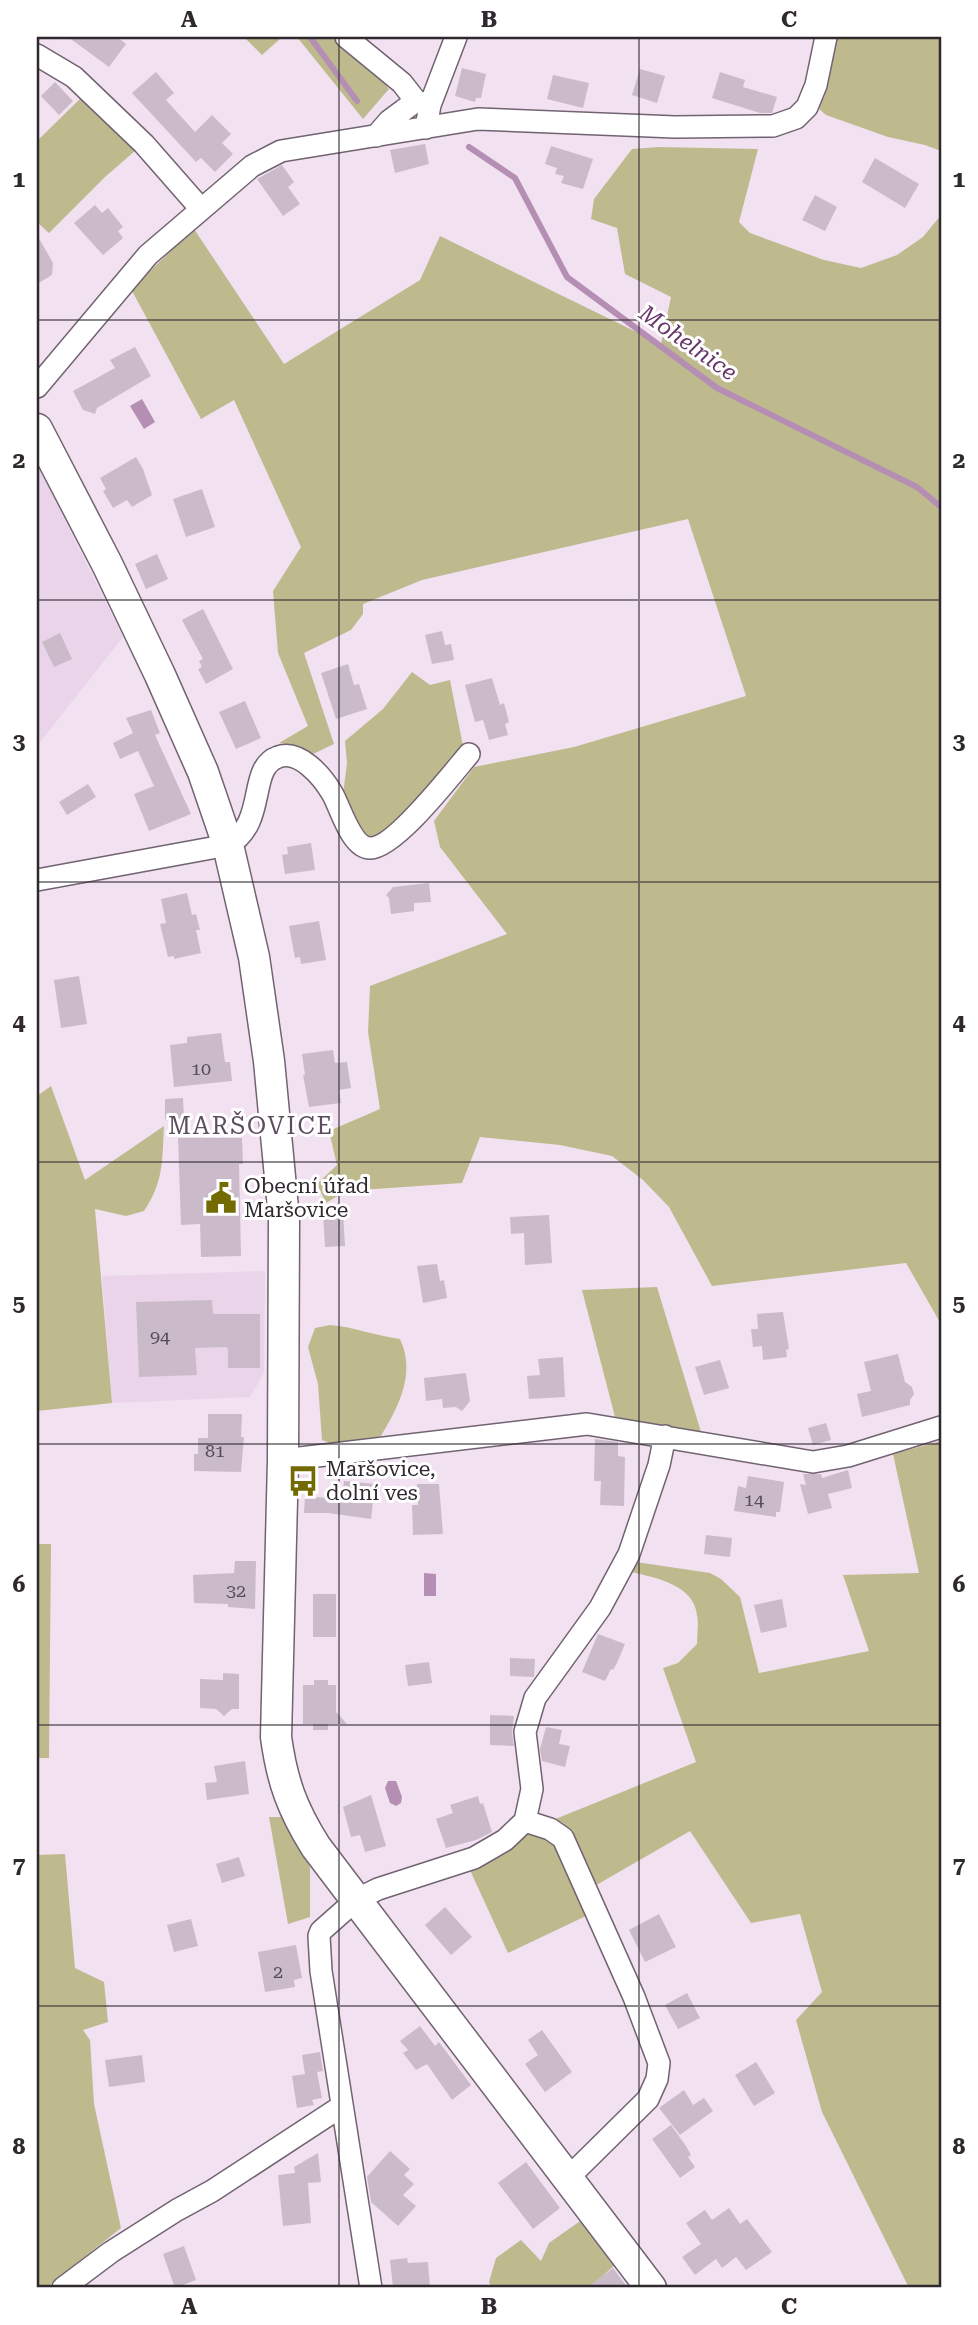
<svg xmlns="http://www.w3.org/2000/svg" width="978" height="2325" font-family="'Roboto Serif',serif">
<style>
.built{fill:#ead4e9}
.green{fill:#beba8e}
.water{fill:#b58eb4}
.lines{fill:none;stroke-linecap:round;stroke-linejoin:round}
.stream{stroke:#b58eb4;stroke-width:6}
.building{fill:#cbbbca}
.street-casing{stroke:#716371;stroke-width:24}
.secondary-casing{stroke:#716371;stroke-width:33}
.street{stroke:#fff;stroke-width:21}
.secondary{stroke:#fff;stroke-width:30}
.grid{fill:none;stroke:#2f292f;stroke-width:2;stroke-opacity:0.55}
.labels{text-anchor:middle;dominant-baseline:central;stroke-width:6;stroke-linejoin:round;paint-order:stroke}
.number-label{font-size:18px;fill:#564e56}
.poi-label{font-size:21px;fill:#2f292f;stroke:#fff;text-anchor:start}
.water-label{font-size:23px;font-style:italic;fill:#683668;stroke:#fff}
.quarter-label{font-size:24px;letter-spacing:2px;fill:#5b4d5b;stroke:#fff}
.neatline{fill:none;stroke:#2f292f;stroke-width:2.5}
.grid-label{font-size:23px;text-anchor:middle;font-weight:bold;fill:#2f292f}
</style>
<rect width="100%" height="100%" fill="#f2e1f1"/>
<path class="built" d="M40 470 123 637 37 746V471Z
M265 1271 264 1373 250 1397 112 1403 102 1276Z"/>
<path class="green" d="M244 37H282L262 55Z
M297 37H331L373 69 389 89 363 119Z
M835 37H941V151L925 145 888 137 826 115 819 109 827 82Z
M84 95 136 150 105 177 49 233 37 222V141Z
M659 147 758 149 739 222 750 233 824 260 861 268 897 255 923 237 941 215V1324L906 1263 712 1286 669 1207 643 1180 612 1156 560 1145 480 1137 462 1183 346 1191 326 1203 317 1184 337 1165 329 1131 380 1109 368 1032 370 986 507 934 440 847 434 821 474 767 574 747 746 696 688 519 422 580 363 604V614L351 630 304 653 334 744 313 754 297 746 279 743 308 726 278 653 273 591 301 547 234 400 201 419 131 289 194 229 284 364 420 280 440 236 661 344 671 297 625 274 617 228 591 219 594 199 632 149Z
M412 672 430 685 450 680 464 751 450 759 397 822 378 838 366 839 342 802 347 763 345 741 383 709Z
M51 1086 85 1180 164 1126C162 1161 164 1181 144 1211L126 1216 95 1209 112 1403 37 1411V1096Z
M657 1287 701 1432 615 1417 582 1290Z
M330 1325C354 1327 376 1336 400 1339 416 1373 399 1406 381 1436L341 1447 322 1440 318 1384 308 1347 315 1328Z
M941 1441V2288H909L822 2112 796 2020 822 1992 800 1914 751 1923 690 1831 593 1887 553 1820 696 1762 663 1668 678 1663 697 1644C697 1634 699 1624 697 1615 694 1585 656 1578 632 1572L636 1562 710 1573 721 1579 740 1597 759 1673 869 1651 843 1575 919 1573 893 1454Z
M37 1544H51L49 1758H37Z
M269 1817H282L310 1867V1917L288 1924Z
M527 1834 548 1836 557 1843 586 1916 508 1953 469 1868 510 1847Z
M65 1854 75 1968 104 1982 108 2022 83 2030 90 2040 94 2104 121 2228 46 2288H37V1855Z
M583 2219 616 2264 589 2288H492L489 2282 496 2258 521 2240 541 2261 549 2243Z"/>
<path class="water" d="M142 399 155 422 144 429 130 406Z
M424 1573 436 1574V1596H424Z
M388 1781H396L402 1797 401 1803 396 1806 390 1803 385 1788Z"/>
<g class="lines">
<path class="stream" d="M310 37 357 101
M469 147 515 178 567 277 717 388 917 487 941 507"/>
</g>
<path class="building" d="M68 37H117L126 44 109 67Z
M462 68 486 74 481 98H476L475 102 455 96Z
M640 69 665 76 657 103 632 95Z
M156 72 174 93 166 100 195 132 212 115 231 134 222 143 233 154 215 172 201 158 196 162 132 93Z
M720 72 745 80 743 87 777 97 772 113H760L712 98Z
M553 75 589 83 583 108 547 99Z
M55 82 73 101 59 115 41 96Z
M425 144 429 164 395 173 390 150Z
M551 146 593 159 583 189 561 183 564 176 555 174 557 168 545 164Z
M875 158 919 184 905 208 862 182Z
M282 165 294 182 288 187 300 204 283 216 257 179Z
M815 195 837 207 825 231 802 220Z
M95 205 102 213 108 208 123 227 118 231 123 238 103 255 74 223Z
M37 235 53 263 52 275 37 284Z
M135 347 151 376 97 408 95 414 83 410 73 391 115 368 110 360Z
M136 457 143 469 152 495 132 507 127 500 113 508 103 491 106 489 100 478Z
M202 489 215 527 186 537 173 499Z
M157 554 168 579 146 589 135 564Z
M203 609 233 669 206 684 198 669 202 667 199 661 203 659 182 620Z
M442 631 445 645 451 644 454 660 432 664 425 635Z
M60 633 72 659 54 667 42 642Z
M348 664 354 685 359 684 367 709 336 719 321 673Z
M492 678 500 705 504 703 509 722 505 724 508 735 489 740 483 720 475 722 465 685Z
M245 701 261 738 236 749 219 712Z
M151 710 160 733 155 735 191 814 149 831 134 794 154 786 138 751 120 759 113 743 133 733 126 718Z
M88 784 96 797 67 815 59 802Z
M311 843 315 870 285 874 282 855 288 854 287 847Z
M429 883 431 902 414 903V911L391 914 389 898 386 895 393 887Z
M187 893 192 915 196 914 200 930H196L201 953 174 959V956L168 957 160 924 166 923 161 899Z
M319 921 326 960 301 964 300 957 295 958 289 926Z
M79 976 87 1024 61 1028 54 980Z
M221 1033 225 1062H230L232 1081 174 1087 170 1045 187 1043V1037Z
M333 1050 335 1063 347 1062 351 1088 339 1090 341 1103 309 1107 303 1075H305L302 1054Z
M183 1098 184 1119H165V1099Z
M178 1138H242L243 1164H239L241 1256 201 1257 200 1224 181 1225Z
M343 1212 345 1246 325 1247 323 1213Z
M549 1215 552 1263 525 1265 524 1233 511 1234 510 1217Z
M437 1264 440 1281 444 1280 447 1298 423 1303 417 1266Z
M212 1300 213 1314H260V1368H228V1349L226 1347 195 1348 197 1375 139 1377 136 1302Z
M783 1312 789 1349 786 1350 787 1357 763 1360 762 1346 753 1347 751 1329H758L757 1314Z
M898 1354 905 1382 912 1387 914 1394 910 1400V1405L862 1417 857 1394 871 1391 864 1362Z
M563 1357 565 1397 529 1399 527 1376 540 1375 538 1359Z
M720 1360 729 1388 704 1395 695 1367Z
M466 1373 470 1401 462 1411 456 1407 443 1408 442 1399 426 1401 424 1378Z
M208 1414H242L241 1437H244L241 1472 194 1471V1454H198V1438H208Z
M826 1423 831 1440 813 1445 808 1428Z
M595 1439 618 1442V1456L625 1457 624 1506 600 1505 601 1481H594Z
M848 1470 852 1488 828 1494 832 1508 808 1514 800 1484 806 1485 803 1474H821L822 1478Z
M748 1476 784 1482 780 1512H776V1517L734 1511 738 1486 746 1488Z
M344 1481 375 1484 371 1519 328 1513H304L305 1497 342 1498Z
M417 1484H439L443 1534 413 1535 412 1505H418Z
M706 1535 732 1538 730 1557 704 1554Z
M235 1561H256L255 1609 228 1607V1604L194 1603 193 1575 234 1573Z
M313 1594H336V1637H313Z
M782 1599 787 1627 761 1633 754 1605Z
M598 1634 625 1644 617 1663 613 1670 611 1669 605 1681 582 1672Z
M510 1658 535 1659 534 1677 510 1676Z
M429 1662 432 1683 408 1686 405 1665Z
M223 1673 239 1674V1709H232L224 1716 216 1709 200 1708V1679L223 1680Z
M314 1680H328V1685H336V1712L347 1724H328V1730H313V1724H303V1685H314Z
M490 1715 514 1716 512 1733 514 1746 490 1745Z
M546 1727 562 1730 559 1744 570 1746 565 1767 542 1761 540 1749Z
M245 1761 249 1794 207 1800 205 1783 217 1782 214 1766Z
M371 1795 386 1846 365 1852 360 1835 351 1837 343 1807Z
M478 1796 480 1804 483 1803 492 1832 476 1840 446 1848 436 1819 453 1813 450 1805Z
M239 1857 245 1876 222 1883 216 1864Z
M445 1907 472 1937 451 1955 425 1925Z
M659 1914 676 1947 645 1962 629 1930Z
M191 1919 198 1946 174 1952 167 1925Z
M296 1945 302 1978 294 1980 295 1987 265 1992 258 1952Z
M687 1993 700 2018 678 2029 665 2005Z
M420 2026 435 2046 439 2042 471 2085 452 2100 427 2064 416 2070 403 2053 408 2050 400 2041Z
M542 2030 572 2072 545 2092 525 2064 538 2055 528 2040Z
M320 2052 323 2071 317 2072 322 2098 312 2100 314 2105 297 2108 292 2076 305 2074 302 2055Z
M142 2055 145 2082 109 2087 105 2060Z
M756 2062 775 2093 754 2106 735 2075Z
M684 2090 693 2105 704 2098 713 2111 680 2135 659 2108Z
M671 2125 686 2146 691 2155 688 2157 695 2167 680 2178 652 2139Z
M390 2151 410 2169 404 2175 414 2184 403 2195 416 2206 398 2226 371 2202 367 2177Z
M318 2153 321 2182 308 2183 311 2223 283 2226 278 2175 295 2173 294 2167Z
M526 2162 560 2208 533 2229 498 2183Z
M729 2208 740 2224 747 2219 772 2252 746 2270 736 2257 722 2268 716 2259 695 2275 682 2257 701 2244 686 2223 705 2210 712 2220Z
M184 2246 196 2280 175 2288 163 2254Z
M407 2258 408 2263 428 2262 430 2288H393L390 2260Z
M613 2268 628 2288H587Z"/>
<g class="lines">
<defs>
<path id="street" d="M346 37 402 83 416 101
M37 55 74 77 144 144 201 209
M426 128 430 105 456 37
M376 136 389 121 416 101 430 105
M37 387 148 255 252 166 281 151 478 119 675 127 773 126 796 118 807 107 816 85 826 37
M37 880 228 845C268 822 247 768 278 757 299 749 322 776 332 793 340 806 351 848 370 848 394 849 452 774 469 754
M283 1460 587 1424 813 1462 848 1456 941 1427
M525 1821 550 1829 563 1838 634 1997 659 2063 657 2079 648 2099 568 2178
M63 2288 111 2252 177 2210 212 2191 342 2106
M371 2288 321 1971 319 1936 321 1931 356 1900 378 1889 474 1858 505 1840 525 1821 532 1789 525 1732 535 1698 600 1608 629 1554 659 1465 665 1436"/>
<path id="secondary" d="M37 429 107 564 160 675 203 772 228 845 254 957 269 1061 284 1219 283 1460 276 1737C282 1781 292 1809 316 1847L651 2288"/>
</defs>
<use href="#street" class="street-casing"/>
<use href="#secondary" class="secondary-casing"/>
<use href="#street" class="street"/>
<use href="#secondary" class="secondary"/>
</g>
<path class="grid" d="M339 37V2288M639 37V2288M37 320H941M37 600H941M37 882H941M37 1162H941M37 1444H941M37 1725H941M37 2006H941"/>
<defs>
<symbol id="civic-bare" viewBox="-9 -9 18 18"><path d="M-.6-6.5H3V-4.5H.6V-3L4-1V1h2V6H-6V1h2V-1L-.6-3ZM-1.2 2.5V6h2.4V2.5Z" fill="#736a02" stroke="#fff" stroke-width="2.5" paint-order="stroke"/></symbol>
<symbol id="bus-bare" viewBox="-9 -9 18 18"><path d="M-5-6H5V4H4V6H2V4H-2V6H-4V4H-5ZM-3.5-4V0h7V-4ZM-3.5 1.2v1.5H-2V1.2ZM2 1.2v1.5H3.5V1.2Z" fill="#736a02" stroke="#fff" stroke-width="2.5" paint-order="stroke"/></symbol>
</defs>
<g fill-rule="evenodd">
<use href="#civic-bare" x="199" y="1176" width="44" height="44"/>
<use href="#bus-bare" x="281" y="1459" width="44" height="44"/>
</g>
<g class="labels">
<g class="number-label">
<text x="201" y="1068">10</text>
<text x="160" y="1336">94</text>
<text x="215" y="1450">81</text>
<text x="754" y="1499">14</text>
<text x="236" y="1590">32</text>
<text x="278" y="1971">2</text>
</g>
<g class="poi-label">
<text x="244" y="1186">Obecní úřad<tspan x="244" dy="24">Maršovice</tspan></text>
<text x="326" y="1469">Maršovice,<tspan x="326" dy="24">dolní ves</tspan></text>
</g>
<g class="water-label">
<text transform="translate(688 343) rotate(35)">Mohelnice</text>
</g>
<g class="quarter-label">
<text x="251" y="1126">MARŠOVICE</text>
</g>
</g>
<rect width="978" height="2325" fill="none" stroke="#ffffff" stroke-width="77"/>
<rect x="38" y="38" width="902" height="2248" class="neatline"/>
<g class="grid-label">
<text x="189" y="27">A</text>
<text x="489" y="27">B</text>
<text x="789" y="27">C</text>
<text x="19" y="187">1</text>
<text x="959" y="187">1</text>
<text x="19" y="468">2</text>
<text x="959" y="468">2</text>
<text x="19" y="749">3</text>
<text x="959" y="749">3</text>
<text x="19" y="1030">4</text>
<text x="959" y="1030">4</text>
<text x="19" y="1311">5</text>
<text x="959" y="1311">5</text>
<text x="19" y="1592">6</text>
<text x="959" y="1592">6</text>
<text x="19" y="1873">7</text>
<text x="959" y="1873">7</text>
<text x="19" y="2154">8</text>
<text x="959" y="2154">8</text>
<text x="189" y="2314">A</text>
<text x="489" y="2314">B</text>
<text x="789" y="2314">C</text>
</g>
</svg>
